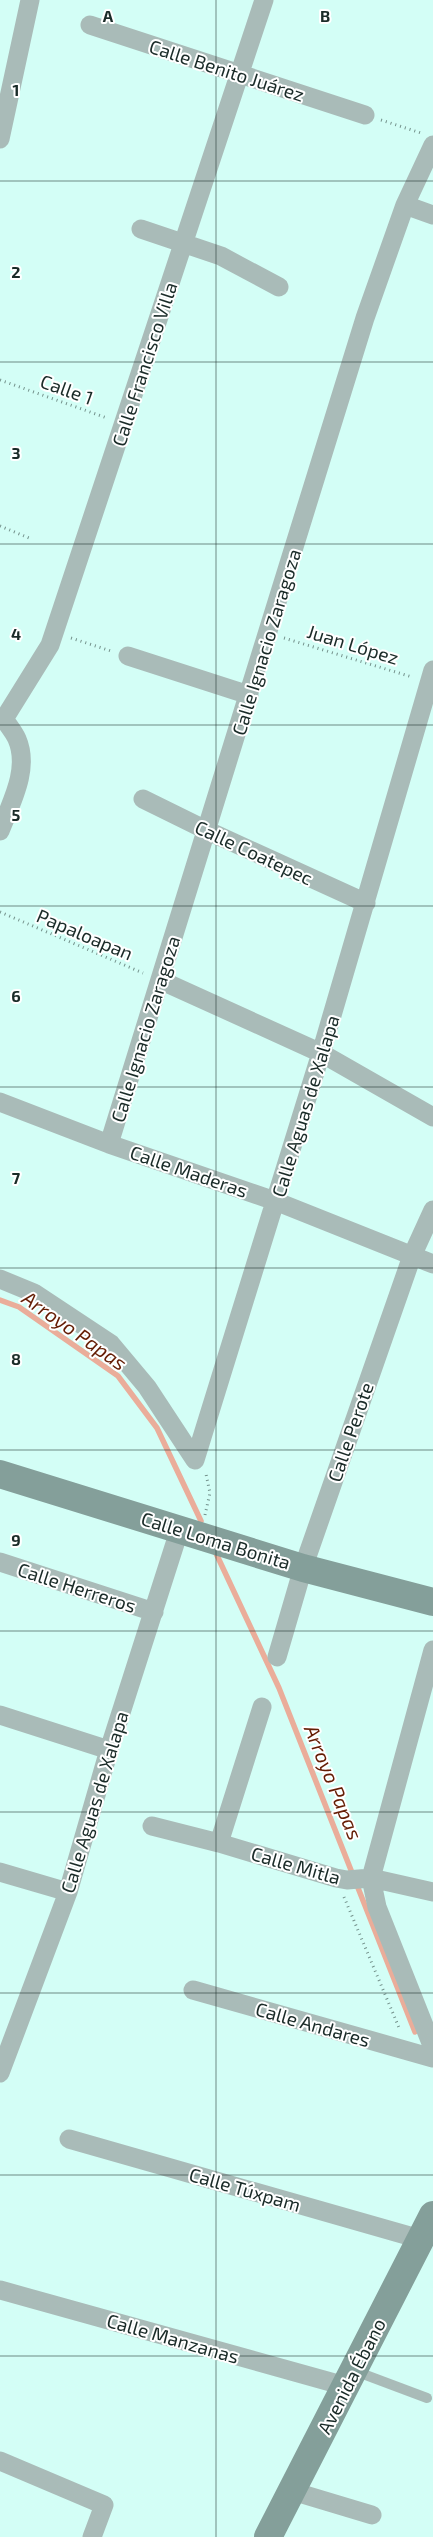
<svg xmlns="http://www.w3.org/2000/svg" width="433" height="2537" font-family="'Exo 2',sans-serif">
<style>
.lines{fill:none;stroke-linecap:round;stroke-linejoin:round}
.stream{stroke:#eaad9a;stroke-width:5.5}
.path{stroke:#74928c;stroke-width:3;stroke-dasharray:1 4;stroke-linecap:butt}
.lane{stroke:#a9bbb8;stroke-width:10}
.street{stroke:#a9bbb8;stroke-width:19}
.secondary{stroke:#849f9a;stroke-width:28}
.grid{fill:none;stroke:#1a2b28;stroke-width:1;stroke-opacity:0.55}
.labels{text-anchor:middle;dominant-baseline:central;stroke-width:4;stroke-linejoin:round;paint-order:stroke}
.street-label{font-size:19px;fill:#1a2b28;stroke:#fff}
.water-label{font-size:20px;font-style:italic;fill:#641d04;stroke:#fff}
.grid-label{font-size:16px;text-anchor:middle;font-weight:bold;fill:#1a2b28;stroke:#fff;stroke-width:4;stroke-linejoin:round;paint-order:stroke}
</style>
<rect width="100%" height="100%" fill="#d3fef6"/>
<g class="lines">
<path class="stream" d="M0 1300 19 1307 118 1376 157 1428 201 1521
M214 1549 279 1688 415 2032"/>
<path class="path" d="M381 120 421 133
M0 380 107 418
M0 526 29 538
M71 638 111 651
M284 638 412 677
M0 912 143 973
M205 1515 210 1493 206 1474
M344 1897 400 2030"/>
<path class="lane" d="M355 2371 427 2398"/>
<path class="street" d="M90 25 365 115
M0 139 30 0
M405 205 433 215
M141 229 221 256 279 287
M128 656 249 695
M4 719 50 645 264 0
M143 799 208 831 366 903
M0 831C11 803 30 769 17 739 14 732 8 725 4 719
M160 980 321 1053 433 1117
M0 1102 109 1144 275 1201 433 1264
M109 1144 365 318 405 205 433 145
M0 1279 34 1293 111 1344 147 1387 195 1460
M195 1460 321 1053 433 670
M0 1562 154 1612
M433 1650 371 1878 377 1907 433 2048
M277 1657 303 1568 412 1256 433 1210
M0 1715 109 1750
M152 1826 219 1843 336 1878 347 1880 371 1878 433 1892
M219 1843 262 1707
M0 1872 68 1892
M193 1990 433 2058
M0 2073 68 1892 109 1750 180 1528
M69 2139 420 2239
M0 2290 345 2386
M0 2461 104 2505 92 2537
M292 2491 372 2515"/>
<path class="secondary" d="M0 1474 303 1568 433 1602
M268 2537 433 2215"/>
</g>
<path class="grid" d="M216 0V2537M0 181H433M0 362H433M0 544H433M0 725H433M0 906H433M0 1087H433M0 1268H433M0 1450H433M0 1631H433M0 1812H433M0 1993H433M0 2175H433M0 2356H433"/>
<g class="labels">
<g class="street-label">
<text transform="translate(227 70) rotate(18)">Calle Benito Juárez</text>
<text transform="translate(144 364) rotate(-72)">Calle Francisco Villa</text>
<text transform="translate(67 389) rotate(20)">Calle 1</text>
<text transform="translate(266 642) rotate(-73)">Calle Ignacio Zaragoza</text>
<text transform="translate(353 644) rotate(17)">Juan López</text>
<text transform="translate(254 852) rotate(25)">Calle Coatepec</text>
<text transform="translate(85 934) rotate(23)">Papaloapan</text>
<text transform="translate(145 1029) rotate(-73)">Calle Ignacio Zaragoza</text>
<text transform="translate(305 1106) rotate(-73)">Calle Aguas de Xalapa</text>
<text transform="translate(189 1171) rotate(19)">Calle Maderas</text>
<text transform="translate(350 1432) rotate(-71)">Calle Perote</text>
<text transform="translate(216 1540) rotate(17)">Calle Loma Bonita</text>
<text transform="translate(77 1587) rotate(18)">Calle Herreros</text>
<text transform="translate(94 1802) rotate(-73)">Calle Aguas de Xalapa</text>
<text transform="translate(296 1865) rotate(16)">Calle Mitla</text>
<text transform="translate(313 2024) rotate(16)">Calle Andares</text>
<text transform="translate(245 2189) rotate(16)">Calle Túxpam</text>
<text transform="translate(173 2338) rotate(16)">Calle Manzanas</text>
<text transform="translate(351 2376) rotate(-63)">Avenida Ébano</text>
</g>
<g class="water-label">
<text transform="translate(75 1330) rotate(35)">Arroyo Papas</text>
<text transform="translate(334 1782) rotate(68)">Arroyo Papas</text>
</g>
</g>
<g class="grid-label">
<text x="108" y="22">A</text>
<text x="325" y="22">B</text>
<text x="16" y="96">1</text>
<text x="16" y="278">2</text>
<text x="16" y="459">3</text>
<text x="16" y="640">4</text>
<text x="16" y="821">5</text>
<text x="16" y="1002">6</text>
<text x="16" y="1184">7</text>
<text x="16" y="1365">8</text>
<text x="16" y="1546">9</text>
</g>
</svg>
